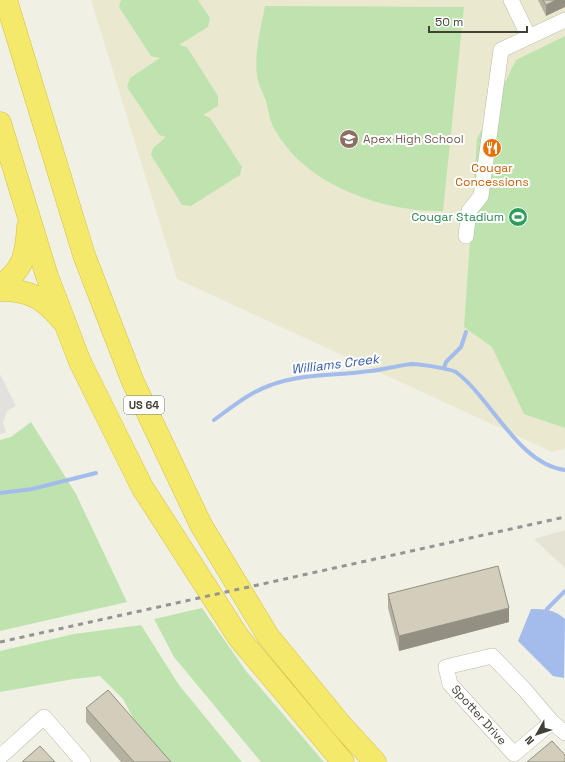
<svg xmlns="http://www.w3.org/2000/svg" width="565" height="762" font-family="'Space Grotesk',sans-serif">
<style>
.residential{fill:#e5e3d3}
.education{fill:#eae9cf}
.green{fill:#bfe3af}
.parking{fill:#e2e1dd}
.water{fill:#a4bceb}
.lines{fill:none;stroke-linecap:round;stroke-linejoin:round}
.stream{stroke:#a4bceb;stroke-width:4}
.street-casing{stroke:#bcbaa8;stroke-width:16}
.highway-casing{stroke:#d3c13d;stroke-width:23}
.street{stroke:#fff;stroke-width:15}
.highway{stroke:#f5e96c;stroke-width:22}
.rail{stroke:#949494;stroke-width:3;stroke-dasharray:5 5;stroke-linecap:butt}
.wall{fill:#b5b1a1}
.shaded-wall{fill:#939083}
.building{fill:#d2cebb;stroke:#939083}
.labels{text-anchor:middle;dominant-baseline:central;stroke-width:4;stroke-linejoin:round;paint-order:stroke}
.shield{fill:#fff;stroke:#7b7a72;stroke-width:1}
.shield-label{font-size:11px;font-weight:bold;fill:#434135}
.education-label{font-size:12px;fill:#785e54;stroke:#fff;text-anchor:start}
.food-label{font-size:12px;fill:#c56008;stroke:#fff}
.leisure-label{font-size:12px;fill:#27864d;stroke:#fff;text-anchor:end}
.street-label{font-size:12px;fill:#434135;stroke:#fff}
.water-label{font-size:13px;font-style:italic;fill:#355ba8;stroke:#fff}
</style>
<rect width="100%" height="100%" fill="#f1f0e5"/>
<path class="residential" d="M565 530V568L534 539Z"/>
<path class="education" d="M91 0H565V448L552 452 177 279Z"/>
<path class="green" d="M121 0H198L210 18 208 27 179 45 187 47 218 96V106L203 115 210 118 242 167 240 175 191 206 182 205 151 155 153 148 166 137 159 135 127 87 130 78 160 58 151 56 119 7Z
M265 6 464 7 443 211C432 211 421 211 410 209 359 202 301 177 275 130 270 122 268 110 266 101 263 93 258 84 257 75 254 54 261 27 265 6Z
M565 36V428L524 414 492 347 464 327 477 139 516 60Z
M31 422 76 494 127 602 0 631V440L11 437Z
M202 608 246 671 324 762H261L174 657 154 619Z
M141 625 179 685 242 762H168L142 735 123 699 100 676 74 679 0 692V651L74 634Z"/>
<path class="parking" d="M0 374 16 406 7 411 3 423 6 433 0 434Z"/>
<path class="water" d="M531 609C544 609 554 609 565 619L564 678 553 676 518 641Z"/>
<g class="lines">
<path class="stream" d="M444 368 446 362 461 347 466 332
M214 420C232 407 250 392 271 385 303 373 337 376 370 371 384 370 398 365 412 364 420 364 451 369 456 372 491 398 519 465 565 470
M0 493 32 489 96 473
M547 609 565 591"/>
<defs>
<path id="street" d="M511 0 529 37
M466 236 469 211 481 196 501 50 565 20
M552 722 514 754 450 684 446 667 492 656 524 689 552 722 565 733
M0 757 44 717 83 762"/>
<path id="highway" d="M6 0 84 255 133 382 201 525 268 636 342 726 375 762
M0 123 47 276 80 362 142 487 239 638 343 762
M0 286C24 269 26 255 28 227
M0 290C28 290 43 297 61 319"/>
</defs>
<use href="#street" class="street-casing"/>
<use href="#highway" class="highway-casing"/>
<use href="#street" class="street"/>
<use href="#highway" class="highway"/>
<path class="rail" d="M0 642 565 517"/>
</g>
<path class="wall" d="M538 0H565L546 16Z
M388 594 509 622 399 651 388 608Z
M86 708 171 762H121L86 722Z"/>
<path class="shaded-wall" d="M556 0H565V7L546 16V5Z
M509 608V622L399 651V636Z"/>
<path class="building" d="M543 0H556L546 5Z
M498 566 509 608 399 636 388 594Z
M108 690 171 762H134L86 708Z
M552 741 565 755V762H527Z
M40 746 55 762H22Z"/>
<defs>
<symbol id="school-disc" viewBox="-11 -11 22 22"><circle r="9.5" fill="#8d6e63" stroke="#fff"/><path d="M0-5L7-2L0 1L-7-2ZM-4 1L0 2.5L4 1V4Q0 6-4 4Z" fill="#fff"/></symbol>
<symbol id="restaurant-disc" viewBox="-11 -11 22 22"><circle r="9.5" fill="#e8710a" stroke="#fff"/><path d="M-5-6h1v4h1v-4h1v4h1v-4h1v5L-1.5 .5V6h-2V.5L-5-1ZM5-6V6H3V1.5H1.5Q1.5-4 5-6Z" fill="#fff"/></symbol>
<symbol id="stadium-disc" viewBox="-11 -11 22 22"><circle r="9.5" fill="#2e9e5b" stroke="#fff"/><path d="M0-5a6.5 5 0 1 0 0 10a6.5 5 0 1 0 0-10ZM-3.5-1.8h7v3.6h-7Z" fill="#fff"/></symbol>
</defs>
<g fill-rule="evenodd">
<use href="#school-disc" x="338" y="128" width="22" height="22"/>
<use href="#restaurant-disc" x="481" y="137" width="22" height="22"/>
<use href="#stadium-disc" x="507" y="206" width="22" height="22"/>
</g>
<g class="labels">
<rect class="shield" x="124" y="396" width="40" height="18" rx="3"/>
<g class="shield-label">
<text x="144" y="405">US 64</text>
</g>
<g class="education-label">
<text x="363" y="139">Apex High School</text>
</g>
<g class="food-label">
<text x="492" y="168">Cougar<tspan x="492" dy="14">Concessions</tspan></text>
</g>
<g class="leisure-label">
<text x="504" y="217">Cougar Stadium</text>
</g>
<g class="street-label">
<text transform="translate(479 715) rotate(48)">Spotter Drive</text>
</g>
<g class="water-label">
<text transform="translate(335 364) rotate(-7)">Williams Creek</text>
</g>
</g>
<g transform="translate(537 734) rotate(231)" stroke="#ffffff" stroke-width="3" paint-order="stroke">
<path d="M0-3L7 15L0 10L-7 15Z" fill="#434135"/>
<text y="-6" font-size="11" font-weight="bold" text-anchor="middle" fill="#434135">N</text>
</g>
<path d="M429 26v6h98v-6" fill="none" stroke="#434135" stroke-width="2"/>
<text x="435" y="26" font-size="12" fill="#434135" stroke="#ffffff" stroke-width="3" paint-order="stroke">50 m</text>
</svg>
